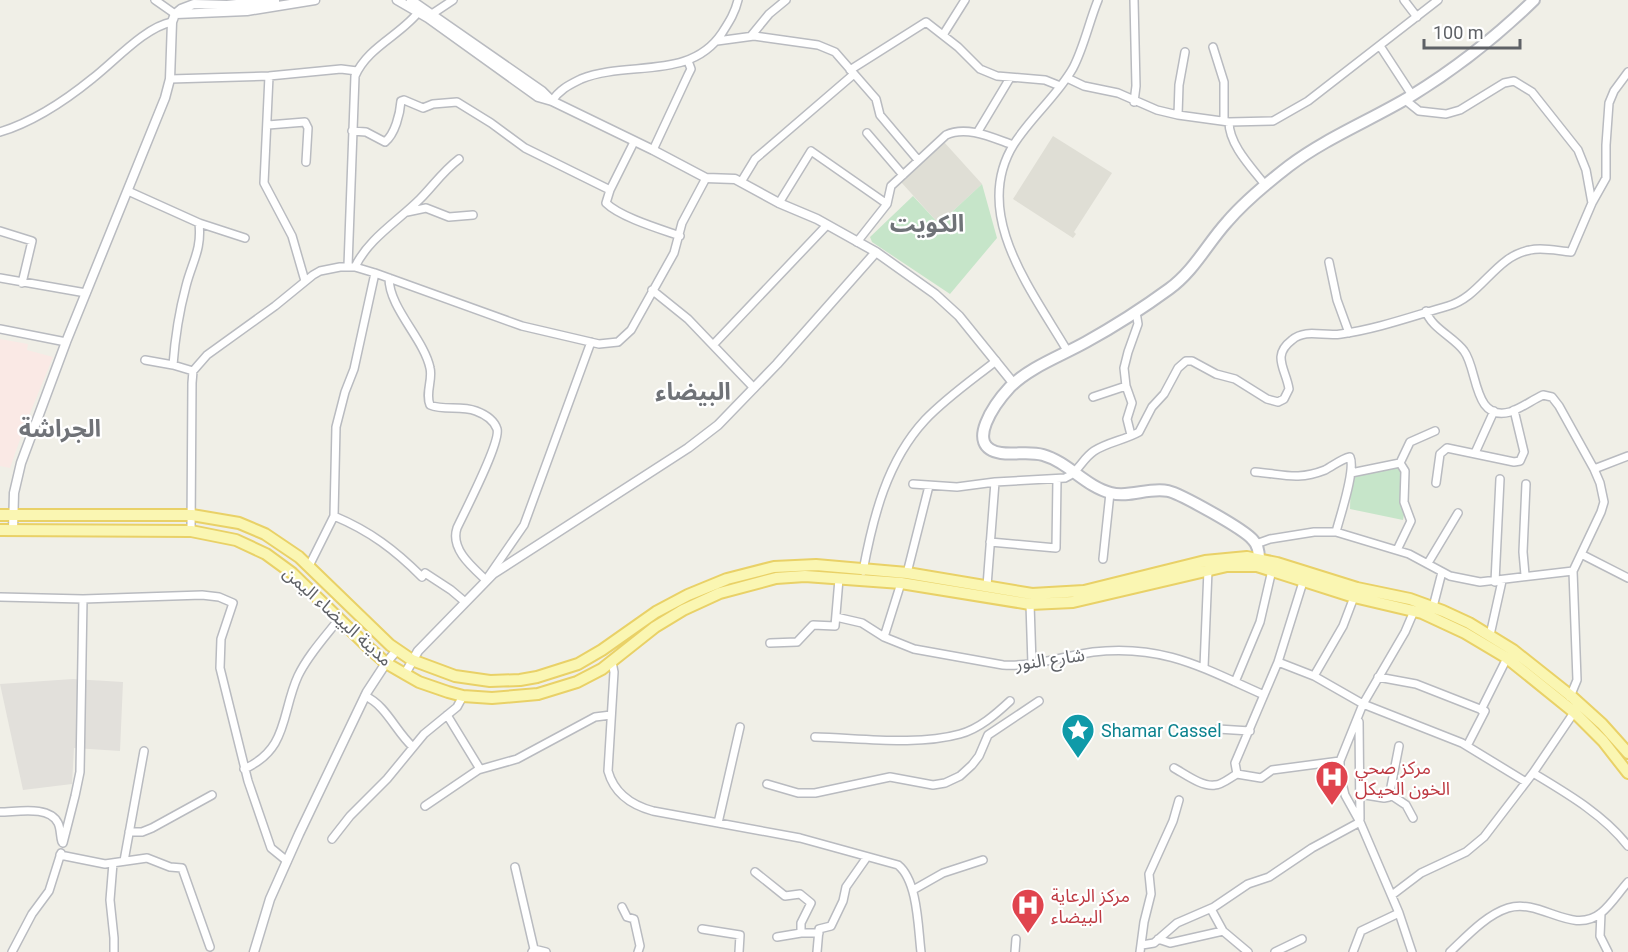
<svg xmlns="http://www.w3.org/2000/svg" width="1628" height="952" font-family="Roboto,'Noto Sans Arabic',sans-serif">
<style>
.industrial{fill:#e2e0db}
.education{fill:#dfded5}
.medical{fill:#fae9e5}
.green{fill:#c6e5c9}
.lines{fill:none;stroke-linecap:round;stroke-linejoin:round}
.minor-casing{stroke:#b9bbc0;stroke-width:10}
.tertiary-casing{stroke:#b9bbc0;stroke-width:11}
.secondary-casing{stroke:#babcc2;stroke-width:14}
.primary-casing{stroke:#e9d167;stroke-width:14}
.minor{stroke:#fff;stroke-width:7}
.tertiary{stroke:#fff;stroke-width:8}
.secondary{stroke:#fff;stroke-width:10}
.primary{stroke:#faf6b2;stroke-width:10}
.labels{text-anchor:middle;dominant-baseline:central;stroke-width:4.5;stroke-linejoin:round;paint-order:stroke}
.street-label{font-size:18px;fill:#5e6166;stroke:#fff}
.culture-label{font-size:18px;fill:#0d838f;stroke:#fff;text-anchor:start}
.health-label{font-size:18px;fill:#be3a42;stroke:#fff;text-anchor:start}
.district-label{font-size:24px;font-weight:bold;fill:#707378;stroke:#fff}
</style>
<rect width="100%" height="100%" fill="#f0efe7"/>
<path class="industrial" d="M73 679 123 682 120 751 74 748 72 784 23 790 0 684Z"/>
<path class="education" d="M1053 136 1112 173 1074 232 1076 234 1073 238 1013 199Z
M944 142 982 184 939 224 901 182Z"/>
<path class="medical" d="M0 339 28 344 27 350 53 357 24 428 10 468 0 466Z"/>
<path class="green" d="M982 184 997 238 950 294 872 242 870 237 913 196 939 224Z
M1398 467 1403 471 1400 482 1402 509 1405 510 1403 520 1350 509 1351 477 1355 474Z"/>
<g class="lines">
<defs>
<path id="minor" d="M155 0 175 14
M1134 0 1136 86 1134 102
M1404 0 1417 17
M429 16 453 0
M943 35 965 0
M751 36 769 14 786 0
M717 41 754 36 818 45 835 52 876 99 880 115 918 160
M1380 46 1412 95
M1213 47 1224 82V121
M850 70 926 22 958 47 980 69 997 76 1045 80 1060 86
M269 76 264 183 292 236 305 281
M1067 78 1084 86 1118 93 1157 110 1178 115 1229 122 1273 121 1308 101 1438 0
M170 79 269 76 341 69 357 71
M552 101C560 89 569 85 581 79 628 60 690 81 722 33 729 22 735 13 738 0
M1178 115 1179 85 1185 52
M1229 122C1229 145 1252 168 1266 186
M268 125 305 122 308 128 306 162
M352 131 366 132 385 142C395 134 400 114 401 101L404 100 423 108 433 104 457 102 491 123 525 148 610 190
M0 132C33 122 66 100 93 78 115 61 145 27 172 22
M867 133 903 175
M977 133 1010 78
M634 142 610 190 606 203C620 217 660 229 680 236
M653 150 688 75 691 69 688 61
M741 182 755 159 854 74
M128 191 199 223 245 238
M779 203 811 151 887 204
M1592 203 1606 178V145L1609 103 1614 91 1628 72
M407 212 426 208 449 217 473 215
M0 231 32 241 22 283
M857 242 887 204 891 186 946 135C967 125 993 138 1013 145
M1329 262 1337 300 1349 333
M348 266 355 76C368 46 402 35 421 9
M355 267C368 239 398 221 420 199 433 186 443 171 459 159
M0 278 86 293
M389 278C389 308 424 339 430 368 433 380 425 393 430 405 444 411 461 405 476 411 484 414 494 420 497 429 501 442 464 513 457 528 450 549 472 567 486 580L524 525 591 342
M652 290 688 319 754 388
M1426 311C1431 328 1454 337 1464 351 1478 369 1473 422 1510 412 1522 408 1532 400 1543 395L1552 397 1559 406 1594 469 1600 483 1604 502 1601 512 1573 571 1577 680 1570 697
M0 329 66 342
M713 345 827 225
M1068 352C1033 292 970 214 1014 144 1031 117 1057 96 1073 68 1084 47 1089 22 1098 0
M145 360 173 365 193 371
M173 365C175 338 179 312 186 286 192 262 202 250 199 223
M1093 397 1126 386
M1131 435 1127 419 1132 403 1126 386 1124 368 1128 352 1138 324 1136 312
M1475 453 1494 411
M1594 469 1628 456
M1255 472C1283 474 1297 481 1325 470 1333 466 1341 459 1350 457 1356 470 1340 516 1336 532
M1351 473 1400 463 1410 442 1435 431
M1436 483 1440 454 1447 448 1514 462 1520 461 1524 452 1514 410
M913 484 957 487 995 482 1065 478C1078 473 1082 459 1094 451 1108 442 1125 440 1139 432L1152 407 1164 394 1178 368 1186 361H1192L1216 374 1235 379 1267 399 1278 402 1284 399 1289 389C1286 369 1271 356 1292 340 1306 328 1324 337 1341 334 1377 329 1413 316 1448 306 1481 297 1495 256 1530 250 1543 247 1558 251 1571 252L1592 203 1586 170 1578 150 1532 92 1514 81 1504 83 1460 110 1446 114 1419 111 1404 99
M334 516C370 531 395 550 422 577L425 573 451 590 464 601
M191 531 192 383 193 371 207 355 275 306 313 275 320 271 340 267H355L375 273 522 326 599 344 618 342 631 330 674 253 682 223 706 178
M990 542 1056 548 1057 479
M1256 544 1270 539 1314 532H1336L1409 554 1450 576 1480 582 1573 571
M1397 550 1411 521 1404 502 1405 471 1400 463
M1581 554 1628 578
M1103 559 1110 493
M1428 563 1458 513
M309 566 334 516 336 427 345 392 354 369 375 273
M863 571C873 517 887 461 925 420 946 398 972 380 996 361
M907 573 929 486
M1525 575 1523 552 1526 484
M1303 582 1278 662 1235 763 1237 774 1261 778 1272 770 1340 761
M1495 582 1500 479
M987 586 995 482
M0 597 83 599 202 595 219 597 233 603 221 639 220 668 248 781 271 848 287 861
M1030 604 1032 664
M1433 607 1442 572
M836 617 862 623 884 637 914 649 1003 665C1034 667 1063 656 1093 652 1163 644 1203 668 1264 695
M1490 635 1502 581
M884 637 901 583
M770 643 797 642 813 625 835 626 839 579
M612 662 614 672 608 771C614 793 631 805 653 811L800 838 898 865C918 881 918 928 921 952
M1278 662 1314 676 1363 704 1462 743 1526 782
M1204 667 1208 570
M1314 676 1343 626 1354 597
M1378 677 1416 684 1485 711 1467 746
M1235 682 1260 622 1272 570
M365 696C386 705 396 732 413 747
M1481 710 1507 658
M447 715 480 769
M1359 722 1360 819
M1218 729 1250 731
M815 737C860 738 917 746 960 734 979 729 996 714 1010 701
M1174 768C1185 774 1202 787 1215 785 1222 785 1231 777 1237 774
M244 769C289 749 281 713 298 676 308 655 325 637 339 619
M1533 773C1566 793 1603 814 1628 846
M767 784 798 793H815L890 777 933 785 945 783 960 776 972 765 979 756 988 735 1039 701
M1359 794 1384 798 1389 797 1399 746
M1391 795 1406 805 1413 818
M425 806 478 770 517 759 595 717 611 715
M0 812C17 812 49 805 58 823 61 829 60 836 62 842
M718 823 740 727
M129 832H142L152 828 212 795
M332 839 350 816 387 779 424 734 457 707 463 696
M63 843 75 796 80 772 83 599
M60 855 105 864 147 858 170 867 182 868 210 947
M124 861 144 751
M113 863 110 900 114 938V952
M515 867 534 949 532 952
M755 872 785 896 800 894 811 903 801 923V933H819
M913 890 943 873 983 860
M1392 895 1421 873 1466 852 1484 837 1533 773 1575 711
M622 907 627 917 634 919 640 946 638 952
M1211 909 1223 931 1248 952
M1601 913 1600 936 1608 952
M702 929 740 935 739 952
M777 937 801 933
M1158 939 1170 943 1223 931
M1142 945 1154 943 1177 923 1214 907 1248 884 1269 877 1312 848 1360 822
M534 949 546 952
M12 952 32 914 49 891 61 853
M817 952 819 929 831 926 843 901 846 887 867 857
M1015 952 1016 939
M1140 952 1144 922 1151 894 1149 874 1173 821 1179 800
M1275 952 1302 939
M1353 952 1361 931 1399 913
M1412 952 1399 913 1360 822 1345 795 1340 775V761L1363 704 1405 632 1414 611
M1450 952C1467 936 1486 915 1508 908 1541 898 1572 936 1601 913 1611 905 1619 892 1628 882"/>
<path id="tertiary" d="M397 0 428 18 538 97 552 101
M411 0 542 91 552 101 653 150 706 178 735 179 779 203 817 219 876 252 935 294 959 316 1014 384
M176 14 247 11 315 0
M13 530 14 493 21 463 66 342 165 98 170 79 172 22 175 14 181 9 194 4 227 5 275 0
M405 674 418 651 493 574 688 448 718 425 777 364 876 252
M254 952 270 899 299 834 367 692 386 663 397 650"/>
<path id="secondary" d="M1259 559C1259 552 1258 545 1253 540 1244 529 1181 494 1168 491 1149 487 1129 498 1111 493 1086 487 1068 462 1043 455 1029 451 1015 455 1001 453 962 447 997 401 1010 387 1030 367 1061 356 1086 342 1115 326 1143 308 1169 289 1194 271 1207 244 1227 222 1245 201 1267 183 1289 166 1326 138 1371 120 1411 96 1455 69 1496 37 1534 0"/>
<path id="primary" d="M0 515H192L239 523 265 534 299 557 390 645 412 660 455 676 490 681 520 680 537 677 578 664 602 650 656 612 688 595 727 579 774 567 816 565 907 573 1032 594 1084 591 1205 561 1247 557 1277 563 1357 588 1410 599 1443 611 1469 623 1513 650 1571 696 1602 724 1628 753
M0 530 191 531 236 540 266 554 292 573 369 648 386 663 405 674 419 682 448 692 463 696 492 698 538 694 577 682 602 669 655 627 683 610 720 593 776 578 805 576 901 583 1030 604 1073 602 1227 566H1257L1354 597 1422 613 1465 633 1507 658 1574 712 1603 741 1628 773"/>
</defs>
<use href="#minor" class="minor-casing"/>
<use href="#tertiary" class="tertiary-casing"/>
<use href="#secondary" class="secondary-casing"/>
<use href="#primary" class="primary-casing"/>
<use href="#minor" class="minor"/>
<use href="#tertiary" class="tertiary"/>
<use href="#secondary" class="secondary"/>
<use href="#primary" class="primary"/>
</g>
<defs>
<symbol id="sight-pin" viewBox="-11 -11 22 30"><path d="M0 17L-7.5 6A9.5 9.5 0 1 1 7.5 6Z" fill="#0f9aa8" stroke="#fff"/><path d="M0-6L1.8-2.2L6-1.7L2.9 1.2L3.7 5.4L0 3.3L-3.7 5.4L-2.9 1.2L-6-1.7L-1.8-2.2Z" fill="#fff"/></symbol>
<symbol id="hospital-pin" viewBox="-11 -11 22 30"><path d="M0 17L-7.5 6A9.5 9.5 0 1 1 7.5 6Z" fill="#e0444e" stroke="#fff"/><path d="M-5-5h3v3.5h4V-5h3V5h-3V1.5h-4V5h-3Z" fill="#fff"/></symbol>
</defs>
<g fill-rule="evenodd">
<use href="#sight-pin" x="1059" y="711" width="38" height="52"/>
<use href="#hospital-pin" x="1313" y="758" width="38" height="52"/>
<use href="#hospital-pin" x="1009" y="886" width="38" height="52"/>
</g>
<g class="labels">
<g class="street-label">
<text transform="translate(338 616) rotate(42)">مدينة البيضاء اليمن</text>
<text transform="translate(1050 659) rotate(-8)">شارع النور</text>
</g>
<g class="culture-label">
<text x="1101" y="730">Shamar Cassel</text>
</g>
<g class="health-label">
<text x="1355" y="767">مركز صحي<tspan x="1355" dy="21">الخون الحيكل</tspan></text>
<text x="1051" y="895">مركز الرعاية<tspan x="1051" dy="21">البيضاء</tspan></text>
</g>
<g class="district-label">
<text x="927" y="224">الكويت</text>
<text x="693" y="392">البيضاء</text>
<text x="60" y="429">الجراشة</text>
</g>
</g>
<path d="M1424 39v9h96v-9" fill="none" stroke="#5e6166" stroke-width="3"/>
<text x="1433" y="39" font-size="18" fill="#5e6166" stroke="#ffffff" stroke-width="4.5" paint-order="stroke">100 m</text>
</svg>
